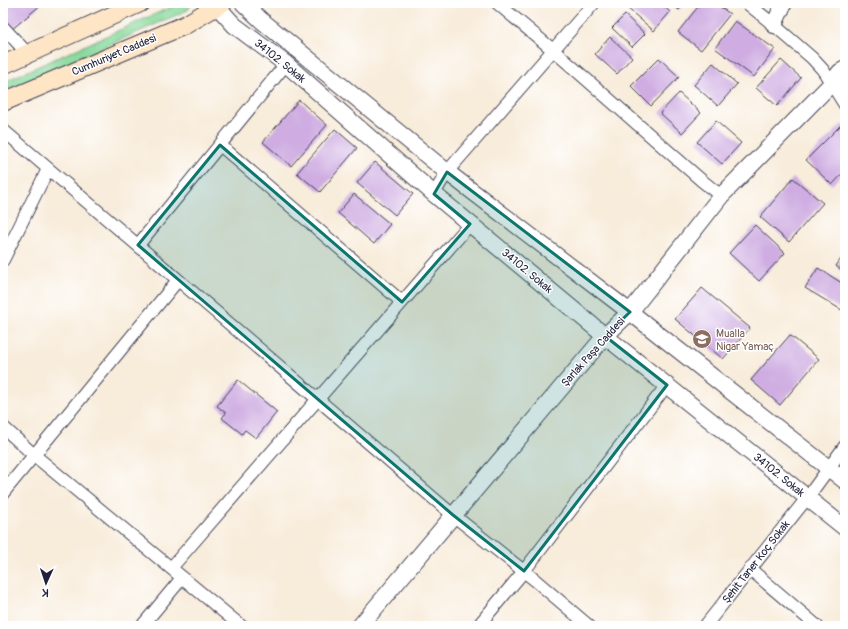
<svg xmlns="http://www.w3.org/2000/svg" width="848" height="629" font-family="Pangolin,sans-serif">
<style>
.green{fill:#86d89a;stroke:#547d6a}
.building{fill:#cfade2}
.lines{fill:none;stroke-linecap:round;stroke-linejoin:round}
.minor-casing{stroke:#424053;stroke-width:14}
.tertiary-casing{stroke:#424053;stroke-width:18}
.secondary-casing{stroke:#424053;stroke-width:20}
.minor{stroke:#fff;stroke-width:12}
.tertiary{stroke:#fff;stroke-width:16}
.secondary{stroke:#fde5c5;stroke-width:18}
.marked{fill:#0f766e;fill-opacity:0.2;stroke:#0f766e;stroke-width:3;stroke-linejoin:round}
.labels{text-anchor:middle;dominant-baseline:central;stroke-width:3;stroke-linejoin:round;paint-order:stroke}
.street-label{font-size:11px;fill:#22223b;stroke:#fff}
.education-label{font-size:11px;fill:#785e54;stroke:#fff;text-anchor:start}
</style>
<rect width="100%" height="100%" fill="#fff"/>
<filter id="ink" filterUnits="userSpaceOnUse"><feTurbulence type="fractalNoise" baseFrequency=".025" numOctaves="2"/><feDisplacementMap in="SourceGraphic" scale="8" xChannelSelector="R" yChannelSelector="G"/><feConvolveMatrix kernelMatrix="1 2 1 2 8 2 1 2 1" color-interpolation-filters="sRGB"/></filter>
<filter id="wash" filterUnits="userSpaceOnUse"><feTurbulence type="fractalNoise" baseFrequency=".012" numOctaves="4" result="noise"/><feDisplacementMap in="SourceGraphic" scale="16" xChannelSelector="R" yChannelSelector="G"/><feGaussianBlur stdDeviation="0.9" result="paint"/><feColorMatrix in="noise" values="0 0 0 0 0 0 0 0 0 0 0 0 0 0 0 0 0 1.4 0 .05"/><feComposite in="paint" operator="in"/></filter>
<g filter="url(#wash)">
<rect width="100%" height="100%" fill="#f8ecda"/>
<path class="green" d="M180 3H189L190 7 188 10 3 92V82Z"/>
<g id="blocks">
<path class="building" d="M3 3H43L10 31 3 23Z
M631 3H660L670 12 654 31 627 8Z
M670 3H685L679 10Z
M701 3H715L730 14 701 50 678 32Z
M625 15 645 34 632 47 612 28Z
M735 21 775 49 754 77 715 48Z
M610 37 632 57 617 74 595 54Z
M659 58 679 77 651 106 631 86Z
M781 60 801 78 777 106 756 88Z
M713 63 737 84 718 106 694 85Z
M679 93 701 113 682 133 660 113Z
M299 100 327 125 291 166 263 142Z
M716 121 741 143 722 164 697 142Z
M842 124 845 127V171L832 185 806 160Z
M335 129 357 148 320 192 297 173Z
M375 162 413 194 395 215 357 183Z
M793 178 823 203 789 242 760 217Z
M354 194 390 224 374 244 338 213Z
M755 225 785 253 759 281 729 253Z
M845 253V273L836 266Z
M818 268 845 285V312L805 288Z
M702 288 750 328 723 359 675 319Z
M790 335 819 359 780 405 751 380Z
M238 380 277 412 256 438 245 430 242 434 222 418 226 413 217 406Z"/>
</g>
</g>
<g filter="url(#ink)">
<use href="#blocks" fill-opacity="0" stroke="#424053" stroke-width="1"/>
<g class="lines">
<defs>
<path id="minor" d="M497 3 553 50 701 180 721 196
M747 3 774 25 812 58 823 70 845 105
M3 27 28 54
M3 130 453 515 535 580 589 626
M220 145 402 302
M434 194 447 172 594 3
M138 245 286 64
M3 260 48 169
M3 427 34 455 241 626
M3 493 178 280
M171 568 470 224
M750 569 817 626
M142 626 182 578
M478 626 524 571 667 385
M705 626 807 498 845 446"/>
<path id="tertiary" d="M243 3 261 20 447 172 630 312 845 481
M217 6 234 25 286 64 434 194 605 336 845 528
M774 25 784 3
M360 626 605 336 630 312 721 196 831 84 840 72 845 69"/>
<path id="secondary" d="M3 65 140 3
M3 102 185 25 222 3"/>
</defs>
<use href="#minor" class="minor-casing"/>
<use href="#tertiary" class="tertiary-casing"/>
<use href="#secondary" class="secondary-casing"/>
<use href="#minor" class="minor"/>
<use href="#tertiary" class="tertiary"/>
<use href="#secondary" class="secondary"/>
</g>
</g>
<path class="marked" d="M220 145 402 302 470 224 434 194 447 172 630 312 605 336 667 385 524 571 453 515 138 245Z"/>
<defs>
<symbol id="school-disc" viewBox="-11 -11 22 22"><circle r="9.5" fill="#8d6e63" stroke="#fff"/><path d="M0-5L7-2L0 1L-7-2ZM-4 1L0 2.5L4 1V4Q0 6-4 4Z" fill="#fff"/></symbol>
</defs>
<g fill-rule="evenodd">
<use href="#school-disc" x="691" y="328" width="22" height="22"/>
</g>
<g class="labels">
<g class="street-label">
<text transform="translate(114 55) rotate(-23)">Cumhuriyet Caddesi</text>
<text transform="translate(280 61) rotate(39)">34102. Sokak</text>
<text transform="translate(527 271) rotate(40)">34102. Sokak</text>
<text transform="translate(593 352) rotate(-48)">Şarlak Paşa Caddesi</text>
<text transform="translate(779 475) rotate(39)">34102. Sokak</text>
<text transform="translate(756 562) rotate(-52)">Şehit Taner Koç Sokak</text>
</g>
<g class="education-label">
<text x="716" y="333">Mualla<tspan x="716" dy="13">Nigar Yamaç</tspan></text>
</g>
</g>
<rect width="848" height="629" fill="none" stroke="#fff" stroke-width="16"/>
<g transform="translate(46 583) rotate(183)" stroke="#ffffff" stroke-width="3" paint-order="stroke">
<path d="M0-3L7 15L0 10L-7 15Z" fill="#22223b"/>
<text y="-6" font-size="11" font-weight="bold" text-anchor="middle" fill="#22223b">K</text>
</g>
</svg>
